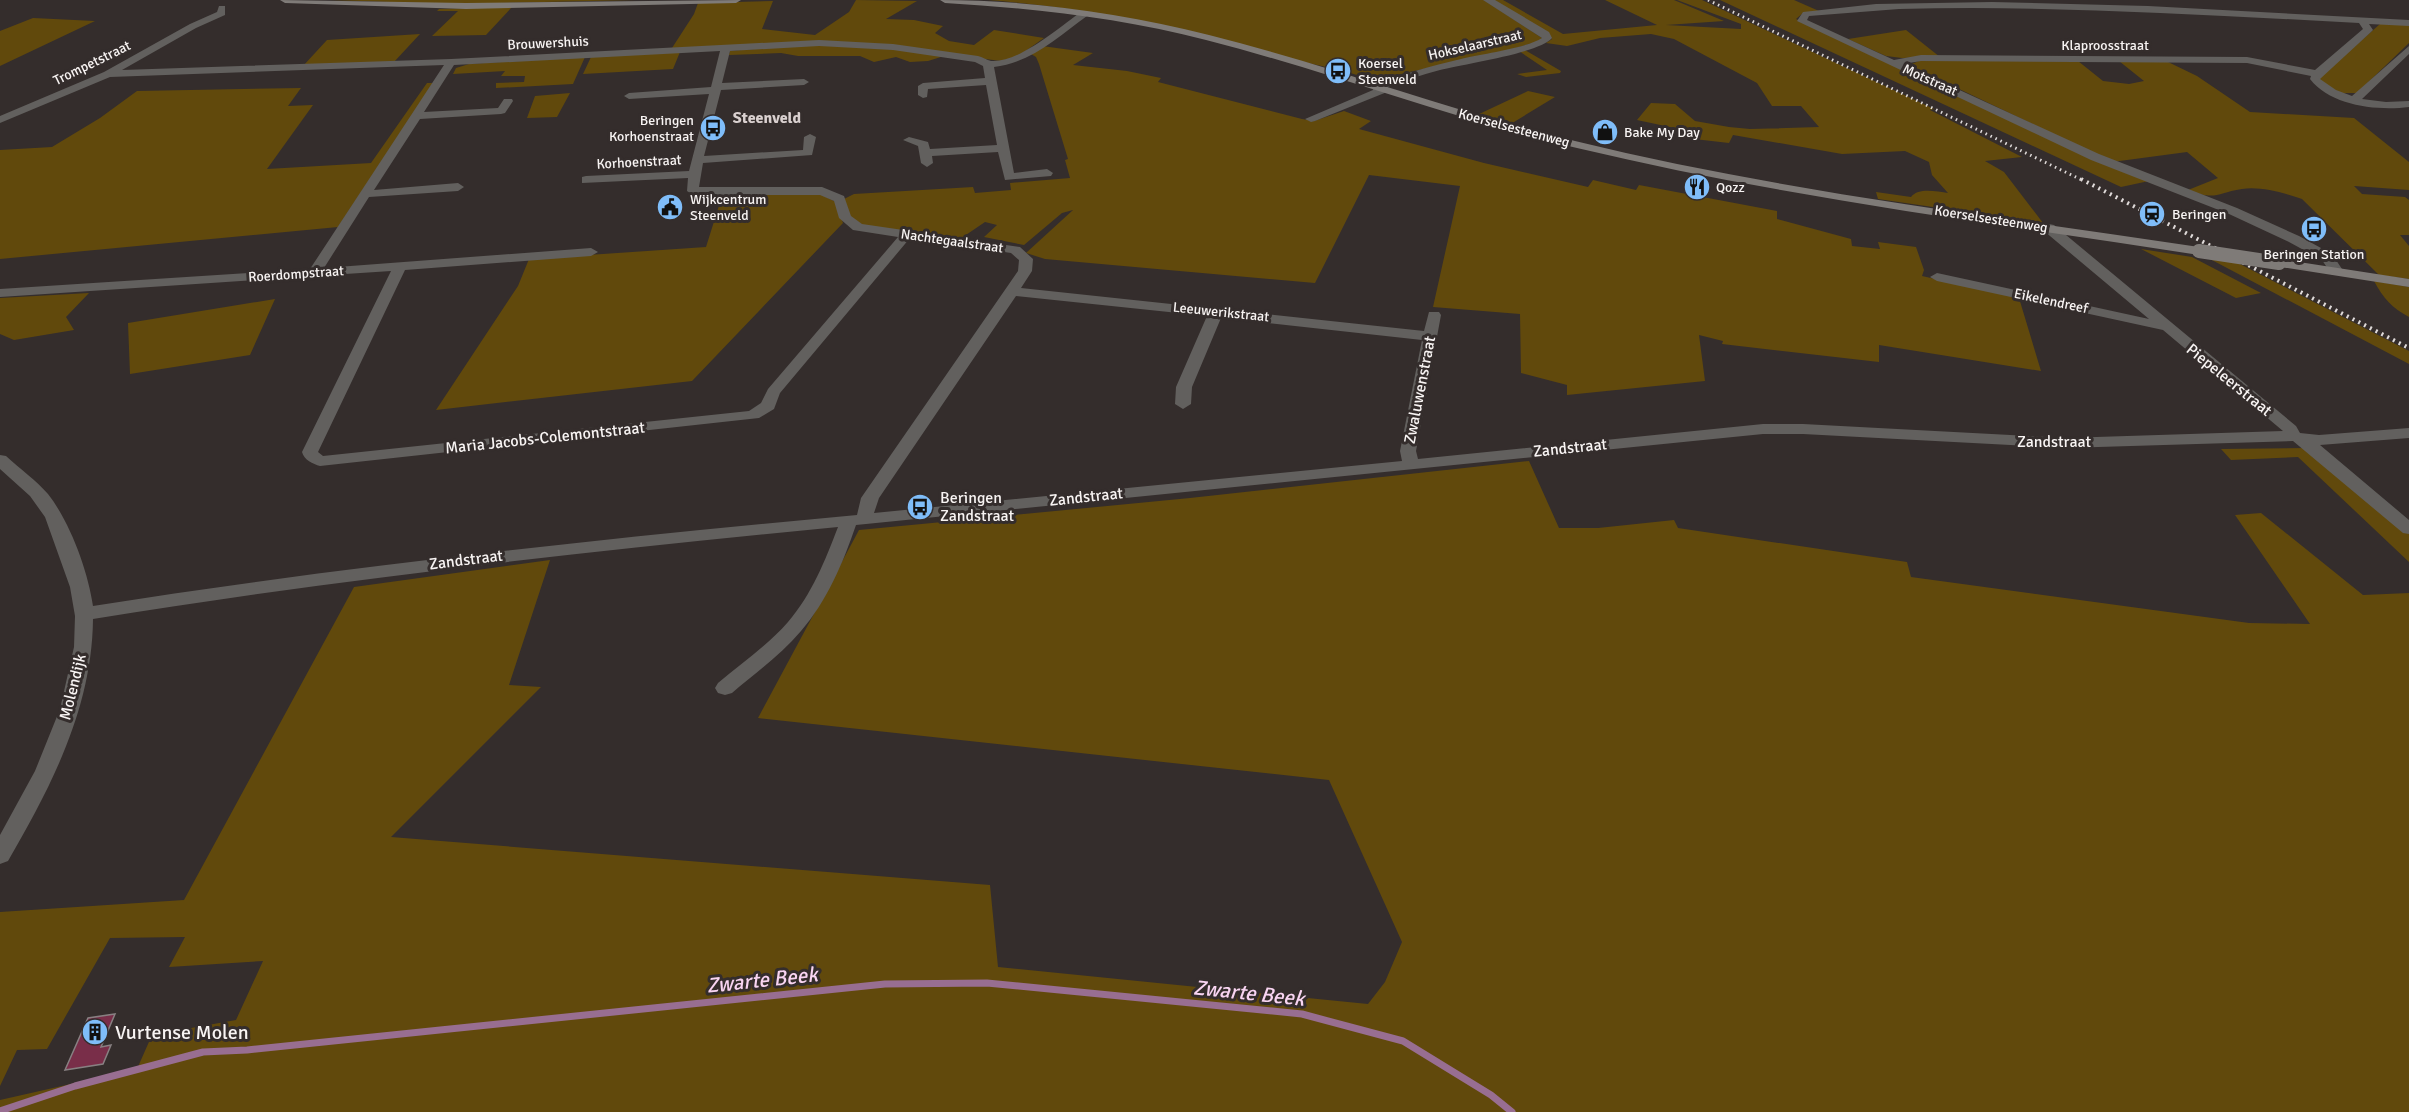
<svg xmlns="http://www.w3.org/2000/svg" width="2409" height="1112" font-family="Signika,sans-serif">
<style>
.green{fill:#61490c}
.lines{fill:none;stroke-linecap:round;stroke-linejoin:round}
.stream{stroke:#986e91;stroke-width:7}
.building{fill:#792e49;stroke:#888082;stroke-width:1.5}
.street{fill:#62605e;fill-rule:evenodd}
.secondary{fill:#7f7b78;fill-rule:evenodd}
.rail-far1{stroke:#dfdad9;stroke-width:3;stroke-dasharray:1.5 4;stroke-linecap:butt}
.rail{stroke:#dfdad9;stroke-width:4;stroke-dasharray:2 4.5;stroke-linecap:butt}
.secondary-bridge{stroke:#7f7b78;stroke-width:14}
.labels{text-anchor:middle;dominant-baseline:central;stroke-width:6;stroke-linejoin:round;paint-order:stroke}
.far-street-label{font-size:14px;fill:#f8f4f3;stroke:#342d2c}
.far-poi-label{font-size:14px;fill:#f8f4f3;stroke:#342d2c;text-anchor:start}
.far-quarter-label{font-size:16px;font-weight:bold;fill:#d9d0cf;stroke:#342d2c}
.street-label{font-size:16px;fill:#f8f4f3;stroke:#342d2c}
.poi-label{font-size:16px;fill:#f8f4f3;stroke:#342d2c;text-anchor:start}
.near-poi-label{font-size:20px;fill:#f8f4f3;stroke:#342d2c;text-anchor:start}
.near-water-label{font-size:21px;font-style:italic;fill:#f9d5f2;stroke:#342d2c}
</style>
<rect width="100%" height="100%" fill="#342d2c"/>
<path class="green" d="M331 0H636L450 4Z
M856 0 917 1 886 19 914 20 943 26 935 33 949 41 974 45 994 30 1044 38 1017 57 1001 61 857 43 672 48 694 14 698 3 773 1 762 29 815 35 849 12Z
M988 0H1484L1542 38 1540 41 1488 56 1404 73 1376 84C1370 82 1367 78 1360 76 1337 68 1313 65 1289 58 1190 29 1091 8 988 0Z
M1491 0H1503L1563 34 1657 25 1605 0H1674L1724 21 1666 25 1741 29V24L1677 0H1702L1934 109 1930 110 2022 157 1985 161 2004 172 2043 223 1878 199 1876 192 1911 197C1919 187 1937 192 1948 193L1932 175 1929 162 1905 151 1842 154 1733 135 1729 143 1694 139 1698 133 1637 120 1651 103 1675 104 1695 121 1729 127 1750 129 1819 127 1801 106H1772L1757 83 1674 39 1651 34 1600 38 1567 46 1546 43 1552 39 1548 34Z
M1720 0H1794L1819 11 1803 13 1796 19 2083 154 2149 181 2121 187Z
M512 7 486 35 432 36 458 11H437L439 9Z
M33 18 95 21 0 66V31Z
M2380 24H2409V43L2357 93H2340L2319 82 2320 77Z
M1906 30 1940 57 1902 58 1886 56 1848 39Z
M420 34 394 62 303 66 327 40Z
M806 45 893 48 944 56 928 61 910 62 896 57 874 62 860 56H798L781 53 729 55 730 51Z
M1042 46 1093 53 1073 65 1127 71 1161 78 1158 82 1302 119 1314 121 1344 111 1371 121 1359 129 1484 163 1588 187 1593 180 1636 190 1639 185 1777 211V219L1851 239 1852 246 1880 249 1878 242 1916 247 1924 270 1922 276 2019 298 2041 371 1879 345V362L1722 344 1723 341 1699 335 1705 381 1567 395V385L1521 373 1520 314 1433 307 1460 186 1369 175 1315 283 1045 259 1026 253 1073 210 1062 213 1024 245 984 237 997 225 985 222 960 239 865 226 850 218 844 199 854 194 973 187 975 193 1011 190 1010 183 1070 178 1065 160 1068 159 1039 64 1036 57 1031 54Z
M1523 49 1561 71 1560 73 1526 77 1517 74 1547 70 1519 51Z
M680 52 673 69 583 74 591 57Z
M585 57 573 84 496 88V83L524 82 525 76H501L505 71 453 74 456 68 469 64Z
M1919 61H2078L2103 81 2129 84 2144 81 2119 61H2166L2197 76 2250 112 2354 118 2409 162V190L2354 186 2362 194 2405 197 2409 200V235H2400L2409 246V279L2379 275 2302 199C2285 193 2260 186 2242 189 2216 193 2216 201 2188 190L2218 178 2187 152 2112 162 1909 65Z
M427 83H433L338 227 0 259V150L52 147 100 118 137 91 301 88 288 106 313 105 267 169 371 163Z
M1528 91 1555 97 1509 125 1477 115Z
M570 93 557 117 527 118 535 96Z
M804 191 816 192 836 202 843 223 692 381 436 410 518 286 529 259 706 247 722 196Z
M2141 249 2192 257 2261 293 2236 298Z
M2210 259 2236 262 2409 351V364Z
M2374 281 2409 287V317C2392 308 2383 298 2374 281Z
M89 293 66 317 74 330 14 340 0 334V298Z
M275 299 250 355 130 374 128 323Z
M2308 448 2409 532V562L2298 457 2231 460 2221 449Z
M1529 461 1559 528H1598L1674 520 1678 528 1907 562 1911 577 2249 623 2310 624 2235 515 2261 513 2363 595 2409 593V1112H0V1100L137 1069 152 1035 236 1020 263 961 169 967 185 937 110 938 47 1049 17 1050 0 1086V912L184 900 354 587 550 560 509 685 541 687 391 837 990 885 998 967 1368 1004 1385 982 1402 942 1329 780 758 718 859 530 1190 498Z"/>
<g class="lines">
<path class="stream" d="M0 1111 75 1086 203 1052 247 1050 885 984 987 983 1302 1014 1403 1041 1491 1095 1512 1112"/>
</g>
<path class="building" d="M115 1014 101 1047 111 1045 103 1064 65 1070 88 1018Z"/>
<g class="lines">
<path class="street" d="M1483 0H1495L1549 32 1552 38C1540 53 1463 64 1440 70 1422 75 1404 80 1386 88L1387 92 1315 121 1311 122 1305 119 1373 90 1372 86C1401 74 1431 66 1461 59 1481 54 1527 48 1542 38Z
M1992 2 2148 6 2409 20V26L2369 24 2373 30 2371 32 2320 79 2336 90 2352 96 2409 46V54L2362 99 2386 102 2409 101V107C2377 111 2331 106 2310 79L2311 76 2247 63 1921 61 1903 64 2099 154 2237 208 2299 236 2332 254 2344 272 2342 275H2332L2322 260 2289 242 2229 214 2091 160 1797 21 1803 12 1876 4ZM1899 9C2053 5 2206 15 2359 23L2363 29 2315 70 2247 57 1921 55 1894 60 1807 20 1809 16Z
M219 6H225V15L196 28 122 70 451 59 819 40 893 44 978 56C982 57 987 60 991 61 1019 63 1058 28 1081 12H1087V16C1058 37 1031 63 994 67L1014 173 1047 169 1053 173 1051 176 1005 180 998 152 932 156 933 163 927 167 921 163 918 146 903 140 909 137 928 142 930 149 997 145 986 85 928 89 927 97 923 98 918 95V86L923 83 985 78 983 66 975 62 893 50 819 46 730 51 722 83 804 79 809 82 804 85 721 90 704 156 803 150 804 137 810 134 816 137 812 155 703 163 699 187H822L844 196 851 216 862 224 1020 247 1033 259 1032 271 1021 288 1424 331 1429 312H1439L1441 315 1416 451 1418 459 1763 424H1803L2065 438 2283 431 2163 330 1937 281 1930 277 1937 273 2149 319 2044 231 2043 228 2049 224 2054 225 2296 426 2300 433 2319 435 2409 428V438L2320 445 2409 520V534L2403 533 2293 441 2065 448 1803 434H1763L856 525C843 563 827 601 801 631 781 655 755 673 732 693L725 695 718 693 715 688 718 683C742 663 768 645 788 622 812 594 825 561 838 527 589 551 340 579 93 619 92 708 52 785 8 861L0 864V835L35 771 60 709 74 647 75 616 70 587 45 517 30 496 0 469V455L6 456C20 469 36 480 48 494 70 522 88 571 93 606 346 566 601 539 857 515L861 498 1018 271 1019 260 1011 253 910 238 780 393 774 409 759 418 320 466C313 464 304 460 302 452L391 271 0 297V289L310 269 444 65 110 77 0 123V116L104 72 190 24 217 12ZM720 51 711 87 629 93 624 96 629 99 709 94 689 171 586 176 582 177V183L688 178 687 191 693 195H820L834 201 839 218 853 230 898 237 768 389 761 403 749 411 323 456 318 452 405 270 591 256 598 252 591 248 324 268 369 197 458 191 464 187 458 183 374 190 420 119 501 114 505 113 513 101 512 99H504L498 108 424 112 454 65ZM1016 296 1207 316 1176 387 1175 404 1183 409 1191 404 1192 387 1221 318 1422 340 1400 451 1402 461 874 513 879 498Z"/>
<path class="secondary" d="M280 0 466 3 741 0 736 3 466 9 285 3Z
M940 0C1031 0 1121 13 1209 35 1332 66 1451 111 1575 141 1780 191 1991 216 2199 247L2206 251 2199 255C1991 223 1782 197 1577 148 1452 119 1331 72 1206 40 1121 18 1033 8 945 3Z
M2279 259 2409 279V287L2274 266 2272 263Z"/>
<path class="rail-far1" d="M1708 0 2084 181"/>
<path class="rail" d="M2081 179 2409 348"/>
<path class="secondary-bridge" d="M2199 251 2279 263"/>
</g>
<defs>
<symbol id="bus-disc" viewBox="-11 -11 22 22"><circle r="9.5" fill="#7fbdf9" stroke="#342d2c"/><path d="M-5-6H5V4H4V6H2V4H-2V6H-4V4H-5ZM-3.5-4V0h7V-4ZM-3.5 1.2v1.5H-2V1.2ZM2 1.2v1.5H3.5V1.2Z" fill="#111"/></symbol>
<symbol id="shop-disc" viewBox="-11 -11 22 22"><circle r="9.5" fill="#7fbdf9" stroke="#342d2c"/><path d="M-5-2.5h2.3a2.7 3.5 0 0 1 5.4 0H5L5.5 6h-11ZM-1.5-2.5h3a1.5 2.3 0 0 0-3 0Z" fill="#111"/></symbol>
<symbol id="restaurant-disc" viewBox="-11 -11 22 22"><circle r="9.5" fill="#7fbdf9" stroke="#342d2c"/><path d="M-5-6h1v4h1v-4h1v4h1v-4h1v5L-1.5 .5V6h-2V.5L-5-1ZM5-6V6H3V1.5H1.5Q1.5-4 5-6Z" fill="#111"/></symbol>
<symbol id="civic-disc" viewBox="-11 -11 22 22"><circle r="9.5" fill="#7fbdf9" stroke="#342d2c"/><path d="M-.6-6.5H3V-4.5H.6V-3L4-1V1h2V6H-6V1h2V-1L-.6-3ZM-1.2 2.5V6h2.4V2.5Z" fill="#111"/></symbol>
<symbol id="station-disc" viewBox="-11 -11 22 22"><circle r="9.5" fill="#7fbdf9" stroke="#342d2c"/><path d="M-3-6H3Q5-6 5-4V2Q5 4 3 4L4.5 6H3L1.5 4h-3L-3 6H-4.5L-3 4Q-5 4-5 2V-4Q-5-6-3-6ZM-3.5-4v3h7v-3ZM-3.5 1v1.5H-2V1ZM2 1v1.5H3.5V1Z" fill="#111"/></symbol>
<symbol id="building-disc" viewBox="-11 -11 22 22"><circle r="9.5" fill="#7fbdf9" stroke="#342d2c"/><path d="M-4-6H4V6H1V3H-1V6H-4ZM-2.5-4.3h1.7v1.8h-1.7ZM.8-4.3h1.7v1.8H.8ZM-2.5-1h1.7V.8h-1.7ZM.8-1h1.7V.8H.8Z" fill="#111"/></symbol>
</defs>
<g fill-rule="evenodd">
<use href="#bus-disc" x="1323" y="56" width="30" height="30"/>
<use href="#bus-disc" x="698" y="113" width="30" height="30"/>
<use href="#shop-disc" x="1590" y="117" width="30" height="30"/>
<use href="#restaurant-disc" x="1682" y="172" width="30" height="30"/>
<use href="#civic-disc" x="655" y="192" width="30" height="30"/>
<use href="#station-disc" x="2137" y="199" width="30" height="30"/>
<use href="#bus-disc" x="2299" y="214" width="30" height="30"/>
<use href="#bus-disc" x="905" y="492" width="30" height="30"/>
<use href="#building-disc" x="80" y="1017" width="30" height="30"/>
</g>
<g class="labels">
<g class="far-street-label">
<text transform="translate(548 43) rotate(-3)">Brouwershuis</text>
<text transform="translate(1475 45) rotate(-13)">Hokselaarstraat</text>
<text x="2105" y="45">Klaproosstraat</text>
<text transform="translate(92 63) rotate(-26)">Trompetstraat</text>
<text transform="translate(1930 80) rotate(24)">Motstraat</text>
<text transform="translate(1514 128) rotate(15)">Koerselsesteenweg</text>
<text transform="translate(639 162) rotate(-3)">Korhoenstraat</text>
<text transform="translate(1991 219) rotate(9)">Koerselsesteenweg</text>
<text transform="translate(952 241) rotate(8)">Nachtegaalstraat</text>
<text transform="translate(296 274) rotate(-4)">Roerdompstraat</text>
<text transform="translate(2051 301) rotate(12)">Eikelendreef</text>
<text transform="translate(1221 312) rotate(6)">Leeuwerikstraat</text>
</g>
<g class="far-poi-label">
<text x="1358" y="63">Koersel<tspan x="1358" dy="16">Steenveld</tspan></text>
<text x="694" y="120" text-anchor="end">Beringen<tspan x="694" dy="16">Korhoenstraat</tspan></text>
<text x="1624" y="132">Bake My Day</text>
<text x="1716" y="187">Qozz</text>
<text x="690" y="199">Wijkcentrum<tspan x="690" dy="16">Steenveld</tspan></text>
<text x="2172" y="214">Beringen</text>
<text x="2314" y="254" text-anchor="middle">Beringen Station</text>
</g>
<g class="far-quarter-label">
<text x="767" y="118">Steenveld</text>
</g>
<g class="street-label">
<text transform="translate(2229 380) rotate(39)">Piepeleerstraat</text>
<text transform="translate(1420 390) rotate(-79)">Zwaluwenstraat</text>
<text transform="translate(545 438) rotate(-6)">Maria Jacobs-Colemontstraat</text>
<text x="2054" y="442">Zandstraat</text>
<text transform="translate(1570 448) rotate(-6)">Zandstraat</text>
<text transform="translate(1086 497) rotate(-6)">Zandstraat</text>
<text transform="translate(466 560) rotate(-7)">Zandstraat</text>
<text transform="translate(73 687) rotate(-76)">Molendijk</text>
</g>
<g class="poi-label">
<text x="940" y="498">Beringen<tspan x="940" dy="18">Zandstraat</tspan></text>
</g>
<g class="near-poi-label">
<text x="115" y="1032">Vurtense Molen</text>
</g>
<g class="near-water-label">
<text transform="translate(762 980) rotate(-6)">Zwarte Beek</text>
<text transform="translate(1249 993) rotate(6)">Zwarte Beek</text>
</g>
</g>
</svg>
